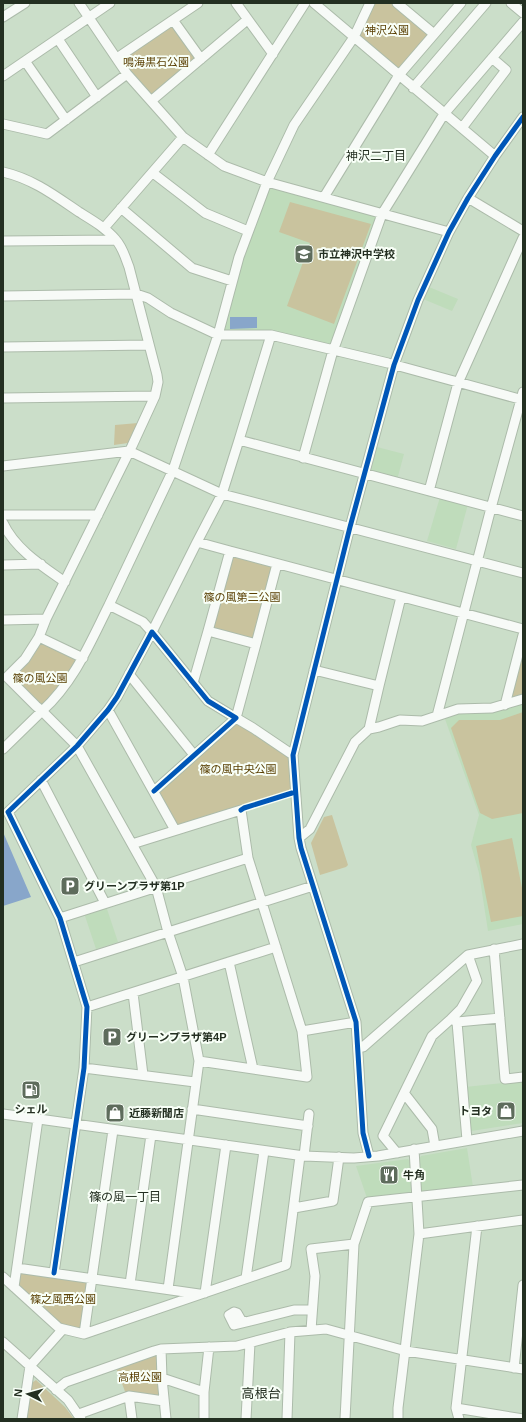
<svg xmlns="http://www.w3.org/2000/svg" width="526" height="1422" font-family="Arial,'Noto Sans JP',sans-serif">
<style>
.built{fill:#bfdcbb}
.green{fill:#c9c39e}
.water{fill:#88a6ca}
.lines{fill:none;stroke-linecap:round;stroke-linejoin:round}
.minor-casing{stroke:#acbbaa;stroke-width:11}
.minor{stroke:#f7faf7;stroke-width:9}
.cycleway-casing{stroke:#f8fff7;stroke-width:8}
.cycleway{stroke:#0057b8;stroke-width:5}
.labels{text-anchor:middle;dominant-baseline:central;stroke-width:4;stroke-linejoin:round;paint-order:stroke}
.park-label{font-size:11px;fill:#5a4004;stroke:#f8fff7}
.poi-label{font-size:11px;font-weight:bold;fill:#232f21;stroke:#f8fff7;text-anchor:start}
.neighbourhood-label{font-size:12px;fill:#232f21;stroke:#f8fff7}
.quarter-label{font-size:13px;fill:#232f21;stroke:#f8fff7}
</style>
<rect width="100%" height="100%" fill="#cbdec9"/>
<path class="built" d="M272 186 375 216 377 219 331 344 328 345 225 333 222 330 251 231 268 188Z
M429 287 458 299 452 311 423 299Z
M377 447 404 454 397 480 373 473 371 470Z
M440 497 468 504 456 549 427 541Z
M523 702V924L488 931 479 873 471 845 479 815 445 719 446 716 459 712Z
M106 906 118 942 96 949 84 913Z
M523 1081V1123L471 1131 468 1129 465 1087Z
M467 1148 473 1187 423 1193 420 1190 419 1159 421 1156Z
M408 1159 410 1162 411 1191 409 1193 367 1198 356 1166Z"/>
<path class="green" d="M372 3H392L428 32V37L401 69H396L359 37Z
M171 25 174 26 195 56V60L154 95 149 94 122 61 123 57Z
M290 202 371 224 334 324 287 306 310 243 279 232Z
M138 423 128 443 114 445 115 425Z
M234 556 271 565 273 568 254 639 251 641 213 631 212 627 230 557Z
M42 642 76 660 57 689 42 705 39 704 16 680V676L29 662Z
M523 645V696L514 699 509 696Z
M523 712V813L492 819 480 813 451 728 459 720H500Z
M234 722H239L288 757 291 787 287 793 180 826 175 824 159 794 160 790Z
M332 815 348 865 346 867 320 875 311 843 324 817Z
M512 838 523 893V916L491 922 476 846Z
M19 1273 87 1281 88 1283 82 1328 79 1330 61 1326 19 1286Z
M155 1353 158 1356 160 1394 158 1396 126 1394 116 1368Z
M36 1380 65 1407 74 1419H24L30 1384Z"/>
<path class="water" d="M230 317H257V328L230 329Z
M3 832 31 897 3 906Z"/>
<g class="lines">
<defs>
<path id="minor" d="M79 3 127 74 183 137 224 166 267 182 294 125 354 37 370 3
M236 3 273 54
M314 3 495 156
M397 3 434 34
M511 3 523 13
M3 17 25 3
M173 20 201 59
M58 39 97 97
M117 58 198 3
M25 61 66 120
M3 76 110 3
M413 88 486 3
M151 101 247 20
M3 124 47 134 127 74
M462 128 506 70 492 58
M208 155 305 3
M3 172C33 179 54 195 79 212 92 220 106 228 116 240 123 248 125 257 129 267L157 375 158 382 155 396 132 446 46 619 3 620
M153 173 205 213 248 231
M324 197 399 75 461 3
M468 198 523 231
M121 208 192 268 232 281
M104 228 183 137
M3 241 116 240
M3 296 136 294 148 298 171 313 218 335H271L388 363 523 400
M3 347 149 345
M523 392 491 508 437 716 458 709 492 708 523 699
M3 398 155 396
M239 440 271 335
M303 458 332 354 382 214 444 114 523 22
M3 466 129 451 222 494 523 573
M429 491 458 383 523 238
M3 515H98
M3 523C15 549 42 566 65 582
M197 542 152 632 143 622 109 605 173 470 218 335 239 257 267 182 449 232
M230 551 523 629
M3 565 41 564
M46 619 39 637 25 659 7 677 36 706 42 711C74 682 90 643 109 605
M39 637 83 658
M256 644 277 564
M314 670 379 686 401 597
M129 674 194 755
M193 683 208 631
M505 705 523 635
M108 710 175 830
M369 729 379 686
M3 749 42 711 77 746 156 887 168 932 183 977 199 1061 168 1289
M293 755 253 728 236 718 256 644 208 631 230 551 197 542 222 494 239 440 523 516
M41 780 105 903
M299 838 310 829 355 742 369 729 379 727 400 720 422 721 437 716
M132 844 241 810 248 858 302 1031 307 1077 199 1061
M60 918 248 858
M494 949 505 1079 523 1077
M468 955 523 944
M74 962 313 886
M229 962 253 1069
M133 993 143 1075
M87 1007 276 947
M457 1022 500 1018
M302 1031 356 1022
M359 1048 363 1047 468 955 477 981 461 1009 451 1019 457 1022 467 1140
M84 1068 195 1082
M404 1093 432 1129 435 1146
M192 1109 308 1126
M3 1114 304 1156 354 1158 378 1156 523 1131
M397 1153 383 1136 432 1036 451 1019
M304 1156 309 1114
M369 1156 363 1133 356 1022 301 848 299 838 293 755 350 527 394 365 418 300 449 232 468 198 495 156 523 117
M294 1208 333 1201 339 1157
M419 1234 523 1220
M17 1268 199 1294
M54 1273 84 1068 87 1007 60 918 8 812 77 746 108 710 117 697 152 632 208 701 236 718 154 791
M3 1277 59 1328 84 1334 286 1265 300 1156
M246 1278 264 1151
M130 1284 151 1135
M14 1287 38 1119
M205 1293 226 1145
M245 1322 241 1320 237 1313 234 1312 229 1315 234 1325 294 1310H312
M311 1330 315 1276 311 1249 354 1244
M84 1334 113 1130
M3 1342 68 1400 81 1419
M161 1349 162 1378 166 1419
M514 1368 523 1285
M162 1378 204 1392
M56 1390 66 1382 154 1351 161 1349 237 1346 290 1332 326 1329 406 1351 523 1369
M129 1396 132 1419
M456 1408 523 1419
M79 1414 129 1396 164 1401
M22 1419 30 1366 63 1329
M204 1419V1392L209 1347
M246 1419 250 1343
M287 1419 290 1332
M345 1419 354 1244 368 1202 523 1185
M398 1419V1408L419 1234 414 1149
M459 1419 456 1408 477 1226"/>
</defs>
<use href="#minor" class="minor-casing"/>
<use href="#minor" class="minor"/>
<defs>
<path id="cycleway" d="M241 810 244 808 292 793
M369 1156 363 1133 356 1022 301 848 299 838 293 755 350 527 394 365 418 300 449 232 468 198 495 156 523 117
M54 1273 84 1068 87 1007 60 918 8 812 77 746 108 710 117 697 152 632 208 701 236 718 154 791"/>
</defs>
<use href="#cycleway" class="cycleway-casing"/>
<use href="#cycleway" class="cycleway"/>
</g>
<defs>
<symbol id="school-square" viewBox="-11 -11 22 22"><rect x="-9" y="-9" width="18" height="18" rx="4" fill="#5e6c5c" stroke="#f8fff7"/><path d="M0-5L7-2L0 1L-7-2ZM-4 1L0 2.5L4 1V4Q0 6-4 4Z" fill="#fff"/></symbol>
<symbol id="parking-square" viewBox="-11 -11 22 22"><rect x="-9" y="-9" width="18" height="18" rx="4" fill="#5e6c5c" stroke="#f8fff7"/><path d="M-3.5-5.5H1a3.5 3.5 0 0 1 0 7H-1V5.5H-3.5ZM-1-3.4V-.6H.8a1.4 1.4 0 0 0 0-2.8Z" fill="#fff"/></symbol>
<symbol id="fuel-square" viewBox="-11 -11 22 22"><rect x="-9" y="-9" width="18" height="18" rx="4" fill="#5e6c5c" stroke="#f8fff7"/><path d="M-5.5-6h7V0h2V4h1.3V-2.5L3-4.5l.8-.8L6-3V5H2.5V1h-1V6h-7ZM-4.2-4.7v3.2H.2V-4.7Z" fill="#fff"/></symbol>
<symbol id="shop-square" viewBox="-11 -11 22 22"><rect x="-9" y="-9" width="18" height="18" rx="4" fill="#5e6c5c" stroke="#f8fff7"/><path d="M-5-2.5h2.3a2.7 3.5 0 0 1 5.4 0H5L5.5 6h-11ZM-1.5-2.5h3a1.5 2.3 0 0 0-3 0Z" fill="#fff"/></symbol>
<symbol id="restaurant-square" viewBox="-11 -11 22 22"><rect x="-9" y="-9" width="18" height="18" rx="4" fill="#5e6c5c" stroke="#f8fff7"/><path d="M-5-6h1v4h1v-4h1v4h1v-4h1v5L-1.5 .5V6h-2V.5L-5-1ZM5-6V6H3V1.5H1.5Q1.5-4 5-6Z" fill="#fff"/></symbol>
</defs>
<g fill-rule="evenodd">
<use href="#school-square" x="293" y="243" width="22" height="22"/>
<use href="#parking-square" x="59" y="875" width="22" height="22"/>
<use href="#parking-square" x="101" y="1026" width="22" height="22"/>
<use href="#fuel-square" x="20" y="1079" width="22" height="22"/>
<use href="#shop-square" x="495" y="1100" width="22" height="22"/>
<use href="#shop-square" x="104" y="1102" width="22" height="22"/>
<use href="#restaurant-square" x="378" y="1164" width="22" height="22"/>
</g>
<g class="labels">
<g class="park-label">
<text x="387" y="30">神沢公園</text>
<text x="156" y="62">鳴海黒石公園</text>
<text x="242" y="597">篠の風第二公園</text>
<text x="40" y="678">篠の風公園</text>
<text x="238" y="769">篠の風中央公園</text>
<text x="63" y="1299">篠之風西公園</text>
<text x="140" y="1377">高根公園</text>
</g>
<g class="poi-label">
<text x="318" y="254">市立神沢中学校</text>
<text x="84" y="886">グリーンプラザ第1P</text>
<text x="126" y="1037">グリーンプラザ第4P</text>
<text x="31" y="1109" text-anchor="middle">シェル</text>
<text x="492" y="1111" text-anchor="end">トヨタ</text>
<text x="129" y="1113">近藤新聞店</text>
<text x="403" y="1175">牛角</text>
</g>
<g class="neighbourhood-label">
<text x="376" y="156">神沢二丁目</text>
<text x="125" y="1197">篠の風一丁目</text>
</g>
<g class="quarter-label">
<text x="261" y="1393">高根台</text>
</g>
</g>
<rect width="526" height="1422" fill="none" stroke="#232f21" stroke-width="8"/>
<g transform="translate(28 1394) rotate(276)" stroke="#f8fff7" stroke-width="3" paint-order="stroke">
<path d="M0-3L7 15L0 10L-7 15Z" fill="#232f21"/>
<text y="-6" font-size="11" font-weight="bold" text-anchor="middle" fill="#232f21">N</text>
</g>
</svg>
